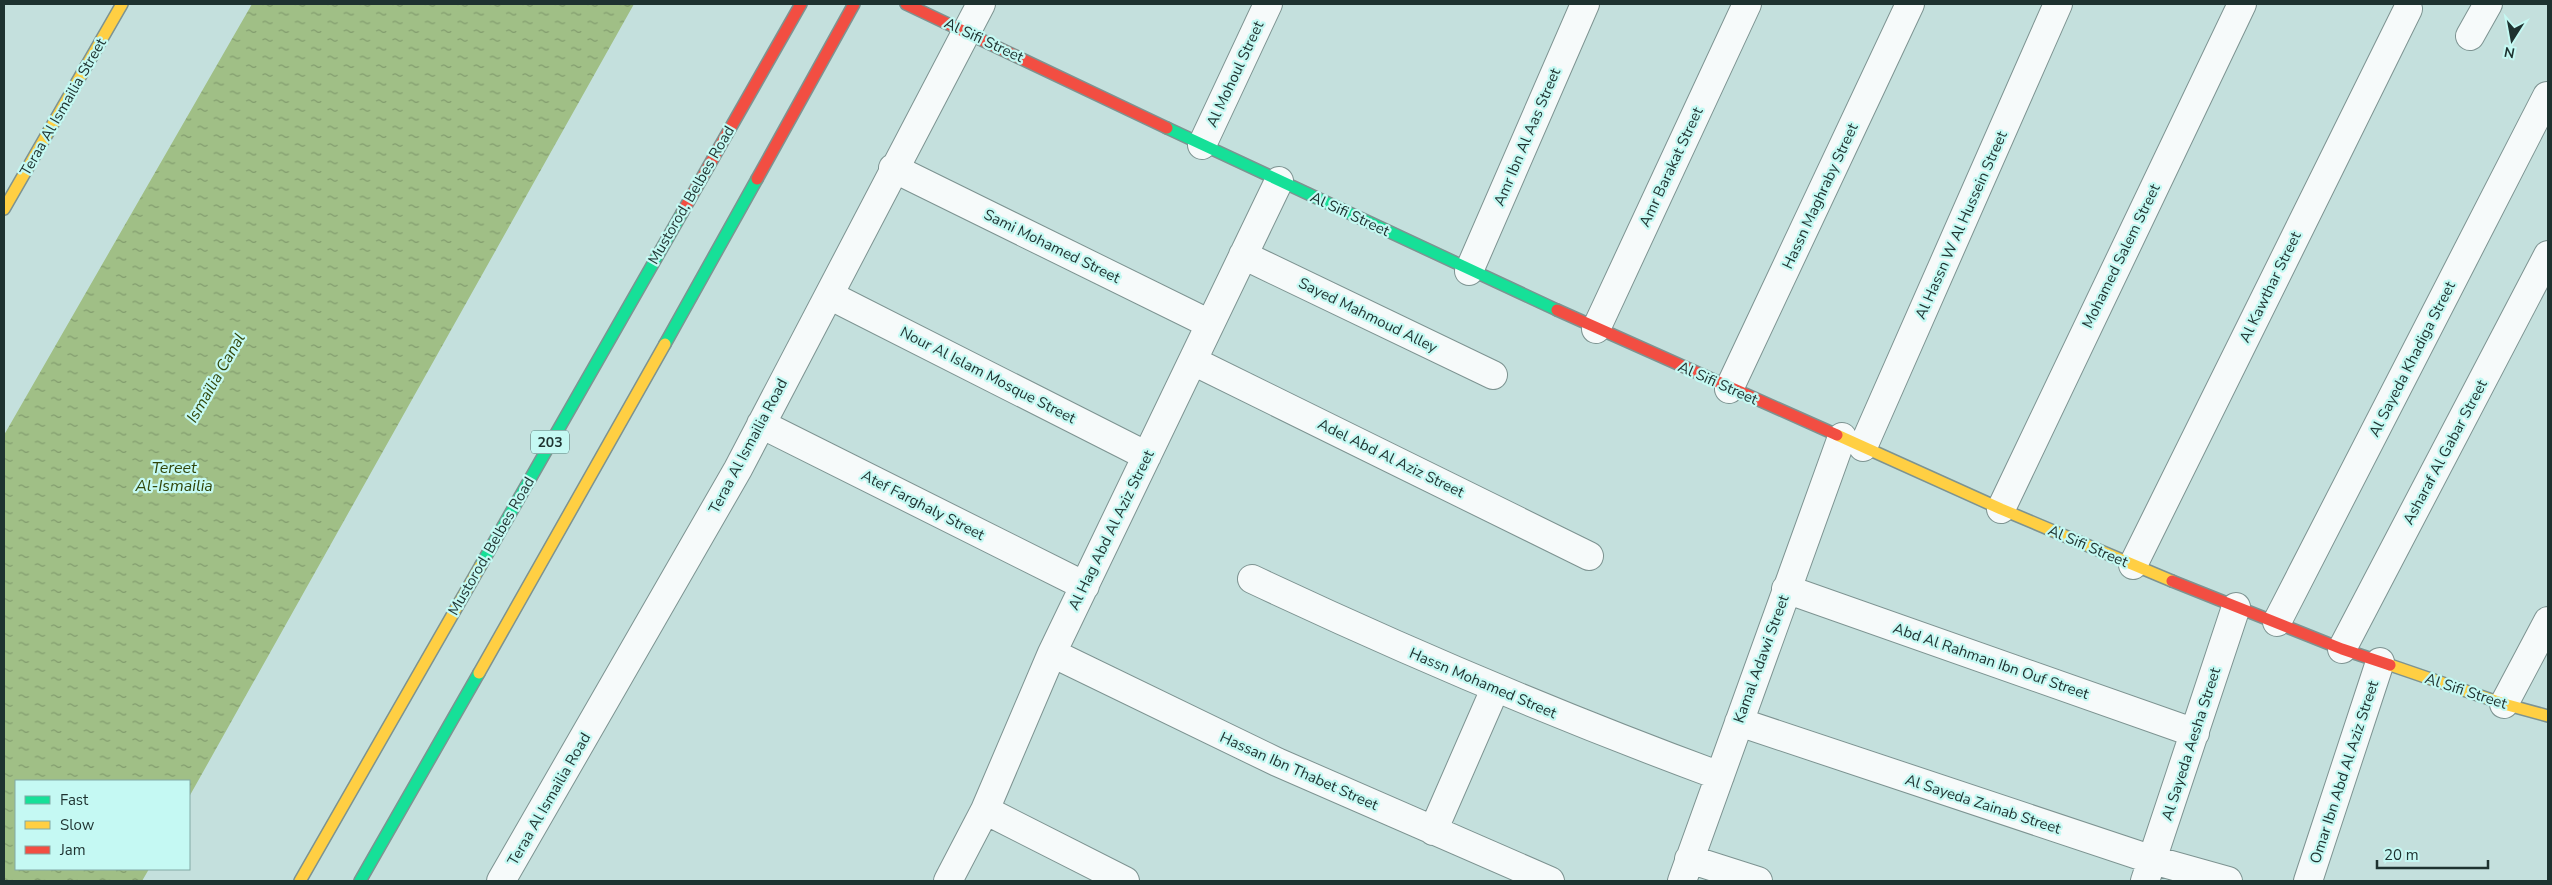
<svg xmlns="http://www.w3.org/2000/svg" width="2552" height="885" font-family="'Nunito Sans',sans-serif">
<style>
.water{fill:url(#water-ripples)}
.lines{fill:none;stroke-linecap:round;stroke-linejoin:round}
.street-casing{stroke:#7d9391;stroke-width:30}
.fast-casing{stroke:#7d9391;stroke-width:14}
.slow-casing{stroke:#7d9391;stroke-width:14}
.jam-casing{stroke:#7d9391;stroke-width:14}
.street{stroke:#f6fafa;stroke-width:28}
.fast{stroke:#16e098;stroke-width:11}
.slow{stroke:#ffcf43;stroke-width:11}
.jam{stroke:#f24e42;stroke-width:11}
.labels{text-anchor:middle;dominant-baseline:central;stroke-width:4.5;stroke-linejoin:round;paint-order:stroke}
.shield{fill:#c5f9f3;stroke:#506e6a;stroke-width:1}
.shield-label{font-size:14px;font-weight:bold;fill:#1e3230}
.street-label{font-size:15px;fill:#1e3230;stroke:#c5f9f3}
.water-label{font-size:16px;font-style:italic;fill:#304508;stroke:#c5f9f3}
</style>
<defs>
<pattern id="water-ripples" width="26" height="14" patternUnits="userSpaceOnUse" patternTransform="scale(1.25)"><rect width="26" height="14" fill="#a0bf86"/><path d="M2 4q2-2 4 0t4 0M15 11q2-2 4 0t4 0" fill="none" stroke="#829c6e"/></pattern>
</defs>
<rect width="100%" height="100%" fill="#c4e0dd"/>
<path class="water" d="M252 4H634L189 797V781H16V869H149L142 881H4V435Z"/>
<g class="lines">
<defs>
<path id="street" d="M2470 36 2488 4
M1202 145 1268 4
M893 168 1210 324
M1243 255 1493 375
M1469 271 1585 4
M829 295 1147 456
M1596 329 1747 4
M1193 361 1589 556
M1729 389 1910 4
M761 424 1085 586
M1863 447 2058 4
M2001 509 2242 4
M2133 565 2408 9
M1252 579C1405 651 1560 717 1720 776
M1786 589 2195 733
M2277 622 2547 96
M2342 649 2548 255
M1052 653 1277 762 1550 881
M2504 704 2548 621
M1739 722 2153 860 2228 881
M985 810 1125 881
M1433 831 1495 689
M1689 859 1758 881
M501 881 738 469 981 4
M948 881 985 810 1052 653 1279 181
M1682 881 1842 437
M2145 881 2236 607
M2308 881 2380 662"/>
<path id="fast" d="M1167 128 1557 310
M665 344 757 179
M481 565 682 213
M360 881 479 673"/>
<path id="slow" d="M4 209 122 4
M1837 435 2001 509 2172 581
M2390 665 2504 704 2548 716
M479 673 665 344
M300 881 481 565"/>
<path id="jam" d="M906 4 1167 128
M757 179 854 4
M682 213 801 4
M1557 310 1837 435
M2172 581 2342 649 2390 665"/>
</defs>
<use href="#street" class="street-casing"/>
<use href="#fast" class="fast-casing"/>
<use href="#slow" class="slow-casing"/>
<use href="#jam" class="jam-casing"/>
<use href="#street" class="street"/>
<use href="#fast" class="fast"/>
<use href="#slow" class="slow"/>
<use href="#jam" class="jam"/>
</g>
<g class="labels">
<rect class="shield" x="531" y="430.5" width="38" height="23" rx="4"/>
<g class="shield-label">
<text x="550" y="442">203</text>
</g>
<g class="street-label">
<text transform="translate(984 40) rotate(25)">Al Sifi Street</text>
<text transform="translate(1235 74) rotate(-65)">Al Mohoul Street</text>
<text transform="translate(63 107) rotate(-60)">Teraa Al Ismailia Street</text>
<text transform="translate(1527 137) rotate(-67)">Amr Ibn Al Aas Street</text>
<text transform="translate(1671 167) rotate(-65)">Amr Barakat Street</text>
<text transform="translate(691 195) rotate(-60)">Mustorod, Belbes Road</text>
<text transform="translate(1820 196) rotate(-65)">Hassn Maghraby Street</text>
<text transform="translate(1350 214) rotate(25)">Al Sifi Street</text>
<text transform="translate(1961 225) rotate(-66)">Al Hassn W Al Hussein Street</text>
<text transform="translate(1052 246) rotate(26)">Sami Mohamed Street</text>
<text transform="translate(2121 256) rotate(-64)">Mohamed Salem Street</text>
<text transform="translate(2270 287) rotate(-64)">Al Kawthar Street</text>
<text transform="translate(1368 315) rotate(26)">Sayed Mahmoud Alley</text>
<text transform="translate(2412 359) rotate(-63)">Al Sayeda Khadiga Street</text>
<text transform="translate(988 375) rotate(27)">Nour Al Islam Mosque Street</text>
<text transform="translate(1718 383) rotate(24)">Al Sifi Street</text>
<text transform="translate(748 446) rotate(-62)">Teraa Al Ismailia Road</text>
<text transform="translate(2445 452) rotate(-62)">Asharaf Al Gabar Street</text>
<text transform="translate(1391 458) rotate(26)">Adel Abd Al Aziz Street</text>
<text transform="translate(923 505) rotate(27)">Atef Farghaly Street</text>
<text transform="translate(1111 530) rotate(-64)">Al Hag Abd Al Aziz Street</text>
<text transform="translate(491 546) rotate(-60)">Mustorod, Belbes Road</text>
<text transform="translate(2088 546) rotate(23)">Al Sifi Street</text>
<text transform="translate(1761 659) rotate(-70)">Kamal Adawi Street</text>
<text transform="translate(1991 661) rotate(19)">Abd Al Rahman Ibn Ouf Street</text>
<text transform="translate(1483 683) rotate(23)">Hassn Mohamed Street</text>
<text transform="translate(2466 691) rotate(18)">Al Sifi Street</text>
<text transform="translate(2191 744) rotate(-72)">Al Sayeda Aesha Street</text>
<text transform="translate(1299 771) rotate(24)">Hassan Ibn Thabet Street</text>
<text transform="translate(2344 772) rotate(-72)">Omar Ibn Abd Al Aziz Street</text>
<text transform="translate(549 799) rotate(-60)">Teraa Al Ismailia Road</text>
<text transform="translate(1983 804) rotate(18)">Al Sayeda Zainab Street</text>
</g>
<g class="water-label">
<text transform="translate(216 378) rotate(-60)">Ismaïlia Canal</text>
<text x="174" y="468">Tereet<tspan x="174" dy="18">Al-Ismailia</tspan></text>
</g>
</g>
<rect width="2552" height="885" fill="none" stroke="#1e3230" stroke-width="10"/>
<rect x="15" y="780" width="175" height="90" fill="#c5f9f3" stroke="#82a9a5"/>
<rect x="25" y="796" width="25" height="8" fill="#16e098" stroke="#82a9a5"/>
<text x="60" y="805" font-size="15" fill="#1e3230">Fast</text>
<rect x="25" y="821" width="25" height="8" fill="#ffcf43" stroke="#82a9a5"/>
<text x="60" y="830" font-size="15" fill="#1e3230">Slow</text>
<rect x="25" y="846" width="25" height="8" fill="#f24e42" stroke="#82a9a5"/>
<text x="60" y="855" font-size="15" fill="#1e3230">Jam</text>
<g transform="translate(2512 40) rotate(191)" stroke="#c5f9f3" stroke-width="4" paint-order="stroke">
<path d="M0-4L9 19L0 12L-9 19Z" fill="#1e3230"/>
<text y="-8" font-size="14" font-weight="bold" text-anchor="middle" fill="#1e3230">N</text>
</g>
<path d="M2377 860v8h111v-8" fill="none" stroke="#1e3230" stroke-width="2.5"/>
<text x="2384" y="860" font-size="15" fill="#1e3230" stroke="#c5f9f3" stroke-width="4" paint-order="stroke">20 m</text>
</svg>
